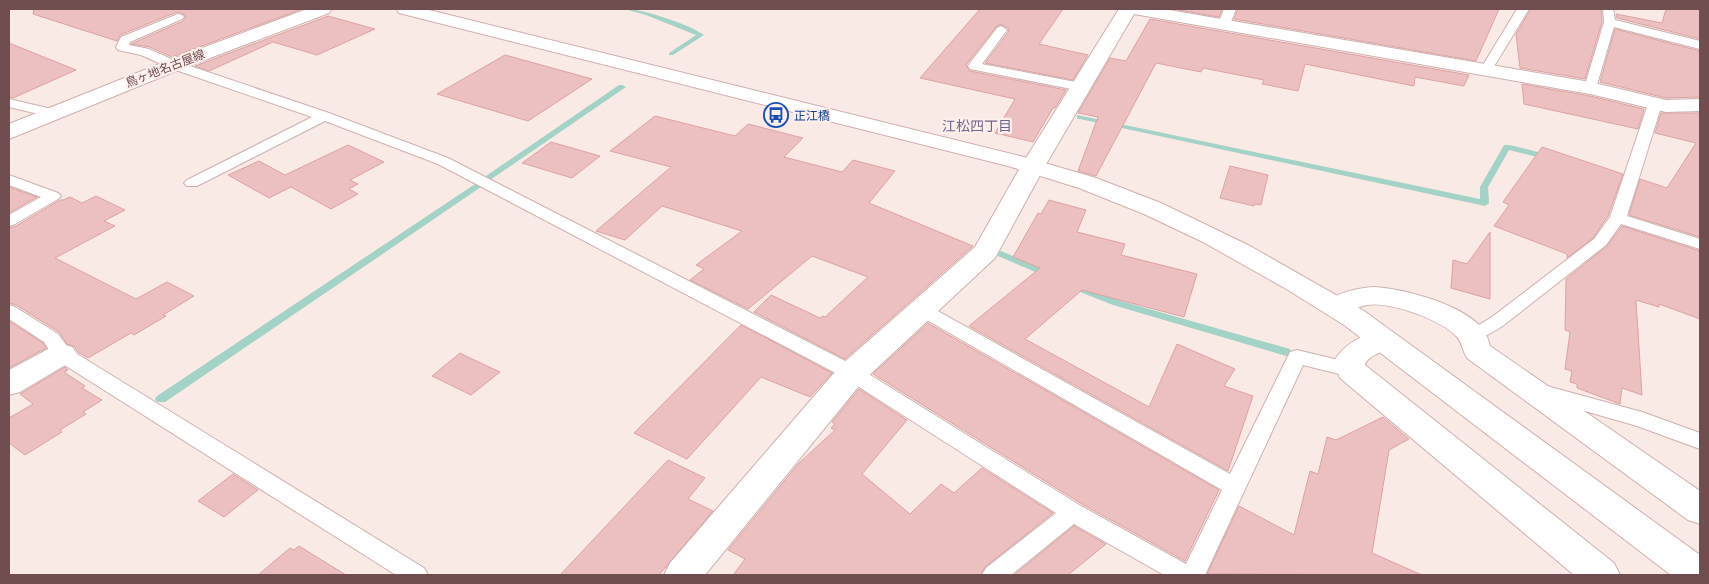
<svg xmlns="http://www.w3.org/2000/svg" width="1709" height="584" font-family="Ubuntu,'Noto Sans JP',sans-serif">
<style>
.lines{fill:none;stroke-linecap:round;stroke-linejoin:round}
.stream{fill:#a3d2c6;fill-rule:evenodd}
.building{fill:#ecc0c0;stroke:#dda2a3}
.lane-casing{stroke:#ccb1b0;stroke-width:2}
.street-casing{stroke:#ccb1b0;stroke-width:2}
.secondary-casing{stroke:#ceafae;stroke-width:2}
.lane{fill:#fff;fill-rule:evenodd}
.street{fill:#fff;fill-rule:evenodd}
.secondary{fill:#fff;fill-rule:evenodd}
.labels{text-anchor:middle;dominant-baseline:central;stroke-width:4.5;stroke-linejoin:round;paint-order:stroke}
.far-street-label{font-size:12px;fill:#704d4f;stroke:#fdefeb}
.far-transit-label{font-size:12px;fill:#164399;stroke:#fdefeb;text-anchor:start}
.far-neighbourhood-label{font-size:14px;fill:#6f658c;stroke:#fdefeb}
</style>
<rect width="100%" height="100%" fill="#faeae5"/>
<g class="lines">
<path class="stream" d="M624 9C641 8 691 25 704 35L673 55H669V53L696 35 646 15Z
M619 85H622L626 87 490 180H484L483 178Z
M1077 115 1480 199V187L1504 145H1510L1553 156 1554 158 1550 160 1509 150 1488 187 1489 203 1485 206 1080 119H1077Z
M478 182 481 183 482 185 481 187 165 402H157L155 399 157 396Z
M1001 251 1053 273 1055 275 1050 278 1047 277 998 256 996 254 998 252Z
M1079 285 1121 301 1290 349 1291 352 1290 355 1286 356 1113 305 1075 290 1074 288 1075 286Z"/>
</g>
<path class="building" d="M34 9H302L172 57 150 47 131 44 183 21 186 17 182 13 177 12 120 35 117 41 33 14Z
M980 9H1063L1039 44 1088 55 1073 80 985 63 1009 31 1008 28 1000 24 996 27 966 65 970 71 1066 90 1055 108H1053L1033 142 995 133 1015 99 920 78Z
M1173 9H1222L1219 17Z
M1238 9H1499L1476 61 1234 19Z
M1531 9H1601L1602 22 1585 79 1520 68 1516 34Z
M1666 9H1700V39L1617 18 1616 14 1662 23Z
M328 16 375 29 317 55 273 42 209 71 195 66Z
M1150 19 1469 75 1464 86 1415 77 1414 86 1305 64 1298 91 1262 84 1264 80 1203 68 1201 72 1156 63 1096 176 1078 171 1098 117 1078 113 1110 58 1126 61Z
M1615 29 1700 51V97L1666 98 1600 82Z
M9 43 76 70 13 98 9 97Z
M505 55 592 79 528 121 437 94Z
M1522 84 1590 96 1644 109 1638 129 1524 104Z
M1661 113H1700V237L1629 215 1640 179 1667 188 1696 143 1655 133Z
M655 116 735 136 748 124 803 138 784 157 842 172 853 160 895 171 869 203 973 246 845 359 754 312 771 295 820 318 823 316 825 317 868 277 812 256 748 309 690 280 704 269 696 265 742 231 662 206 625 240 596 231 671 167 610 151Z
M551 142 600 156 572 178 522 163Z
M348 145 384 162 350 180 358 184 349 189 358 194 331 209 291 187 269 198 228 175 259 161 285 175Z
M1542 147 1623 174 1608 216 1593 238 1567 258V254L1494 226 1509 205 1503 202Z
M1230 166 1268 175 1261 205 1255 204 1254 206 1220 198Z
M9 187 37 197 9 213Z
M96 196 125 210 104 221 115 226 55 258 136 299 167 282 194 296 163 315 166 316 134 335 131 333 88 358 78 352 74 346 67 344 59 332 16 305 9 303V228L16 226 60 200H63L70 197 82 203Z
M1049 200 1086 210 1077 232 1125 244 1121 255 1197 274 1184 317 1082 290 1025 339 1149 407 1177 344 1235 369 1224 386 1253 396 1228 471 969 326 1040 268 1013 257 1038 213 1041 214Z
M1622 226 1700 251V319L1659 304V307L1636 300 1642 395 1622 388 1620 404 1577 388V384L1570 382 1572 371 1565 369 1570 332 1565 330 1566 279 1607 246Z
M1490 232V299L1451 288 1453 260 1467 264Z
M9 321 43 343 46 348 9 368Z
M928 323 1219 490 1185 561 1082 504 873 374Z
M741 325 832 373 810 397 761 377 687 459 634 433Z
M460 353 472 359 500 372 471 395 432 376Z
M65 367 68 370 64 372 85 386 82 388 102 400 83 412 86 414 60 430 62 432 25 455 9 443V418L33 404 20 394Z
M859 389 907 420 862 474 910 514 941 484 954 493 982 468 1053 513 985 567 980 575H733L745 559 728 550 798 464 835 430 831 428 835 424 832 422Z
M1383 417 1409 439 1389 450 1372 553 1422 575 1207 574 1239 506 1294 535 1310 471 1318 474 1327 437 1336 440Z
M668 460 705 478 688 499 713 511 659 575H560Z
M233 474 258 490 224 517 198 501Z
M1074 526 1106 544 1068 575H1014Z
M299 546 346 575H258L290 548 294 550Z"/>
<g class="lines">
<defs>
<path id="lane" d="M1224 9H1236L1230 24 1224 27 1218 24Z
M1517 9H1529L1490 73H1482L1480 70Z
M1603 9H1613L1615 20 1700 41V49L1614 27 1596 88 1590 92 1585 91 1584 88 1604 22Z
M178 14 182 15 184 17 182 19 130 42 129 45 149 49 178 62 329 113 448 158 859 368 1081 506 1186 564 1222 490 915 313 912 309 915 305 921 303 927 305 1230 474 1290 352 1297 350 1351 363 1358 365 1361 370 1358 375 1351 377 1303 365 1205 575H1164L1074 524 1011 575H982L986 568 1056 513 845 378 438 164 325 121 197 186H187L184 183 187 180 312 117 170 68 141 55 118 50 116 47 121 37Z
M1001 26 1007 30 982 64 1086 84 1087 87 1086 90 1081 91 970 69 968 66 970 63 997 28Z
M9 99 56 110 58 113 51 117 9 107Z
M1655 100 1662 104 1627 216 1700 239V249L1621 224 1606 245 1504 325C1492 333 1478 342 1463 338L1461 334 1463 330 1477 326 1492 317 1594 239 1610 217 1648 104Z
M9 175 58 193 61 196 58 199 15 224 9 226V215L41 197 9 185Z
M9 305 15 307 58 334 69 349 424 568 428 575H396L55 359 44 342 9 319Z
M1543 385 1642 412 1700 433V449L1637 426 1536 397 1533 392 1536 387Z"/>
<path id="street" d="M1119 9H1163L1590 82 1666 100 1700 99V111L1666 112 1590 94 1134 14 1045 166 995 258 863 381 705 575H664L670 563 841 365 975 247 1021 166Z
M1374 287C1404 289 1457 303 1479 325 1485 330 1488 338 1490 346L1700 491V524L1688 520 1467 358C1463 352 1462 342 1457 337 1442 320 1390 301 1367 305 1351 308 1345 318 1327 313L1323 307C1332 293 1358 288 1374 287Z
M1383 329 1393 332 1398 339C1390 352 1367 354 1365 365L1614 563 1620 575H1574L1340 378 1334 361C1345 343 1363 335 1383 329Z
M62 344 72 347 77 354 72 361 20 392 9 395V370L52 347Z"/>
<path id="secondary" d="M307 9H332L329 13 181 69 9 139V124L167 61Z
M396 9H425L1024 157 1096 178 1161 203 1250 246 1364 311 1700 555V575H1671L1344 325 1288 290 1203 242 1144 214 1079 188 1008 166 399 13Z"/>
</defs>
<use href="#lane" class="lane-casing"/>
<use href="#street" class="street-casing"/>
<use href="#secondary" class="secondary-casing"/>
<use href="#lane" class="lane"/>
<use href="#street" class="street"/>
<use href="#secondary" class="secondary"/>
</g>
<defs>
<symbol id="bus-ring" viewBox="-11 -11 22 22"><circle r="9.5" fill="#fdefeb" stroke="#1a4fb4" stroke-width="1.5"/><path d="M-5-6H5V4H4V6H2V4H-2V6H-4V4H-5ZM-3.5-4V0h7V-4ZM-3.5 1.2v1.5H-2V1.2ZM2 1.2v1.5H3.5V1.2Z" fill="#1a4fb4"/></symbol>
</defs>
<g fill-rule="evenodd">
<use href="#bus-ring" x="762" y="101" width="28" height="28"/>
</g>
<g class="labels">
<g class="far-street-label">
<text transform="translate(165 68) rotate(-21)">鳥ヶ地名古屋線</text>
</g>
<g class="far-transit-label">
<text x="794" y="115">正江橋</text>
</g>
<g class="far-neighbourhood-label">
<text x="977" y="126">江松四丁目</text>
</g>
</g>
<rect width="1709" height="584" fill="none" stroke="#704d4f" stroke-width="20"/>
</svg>
